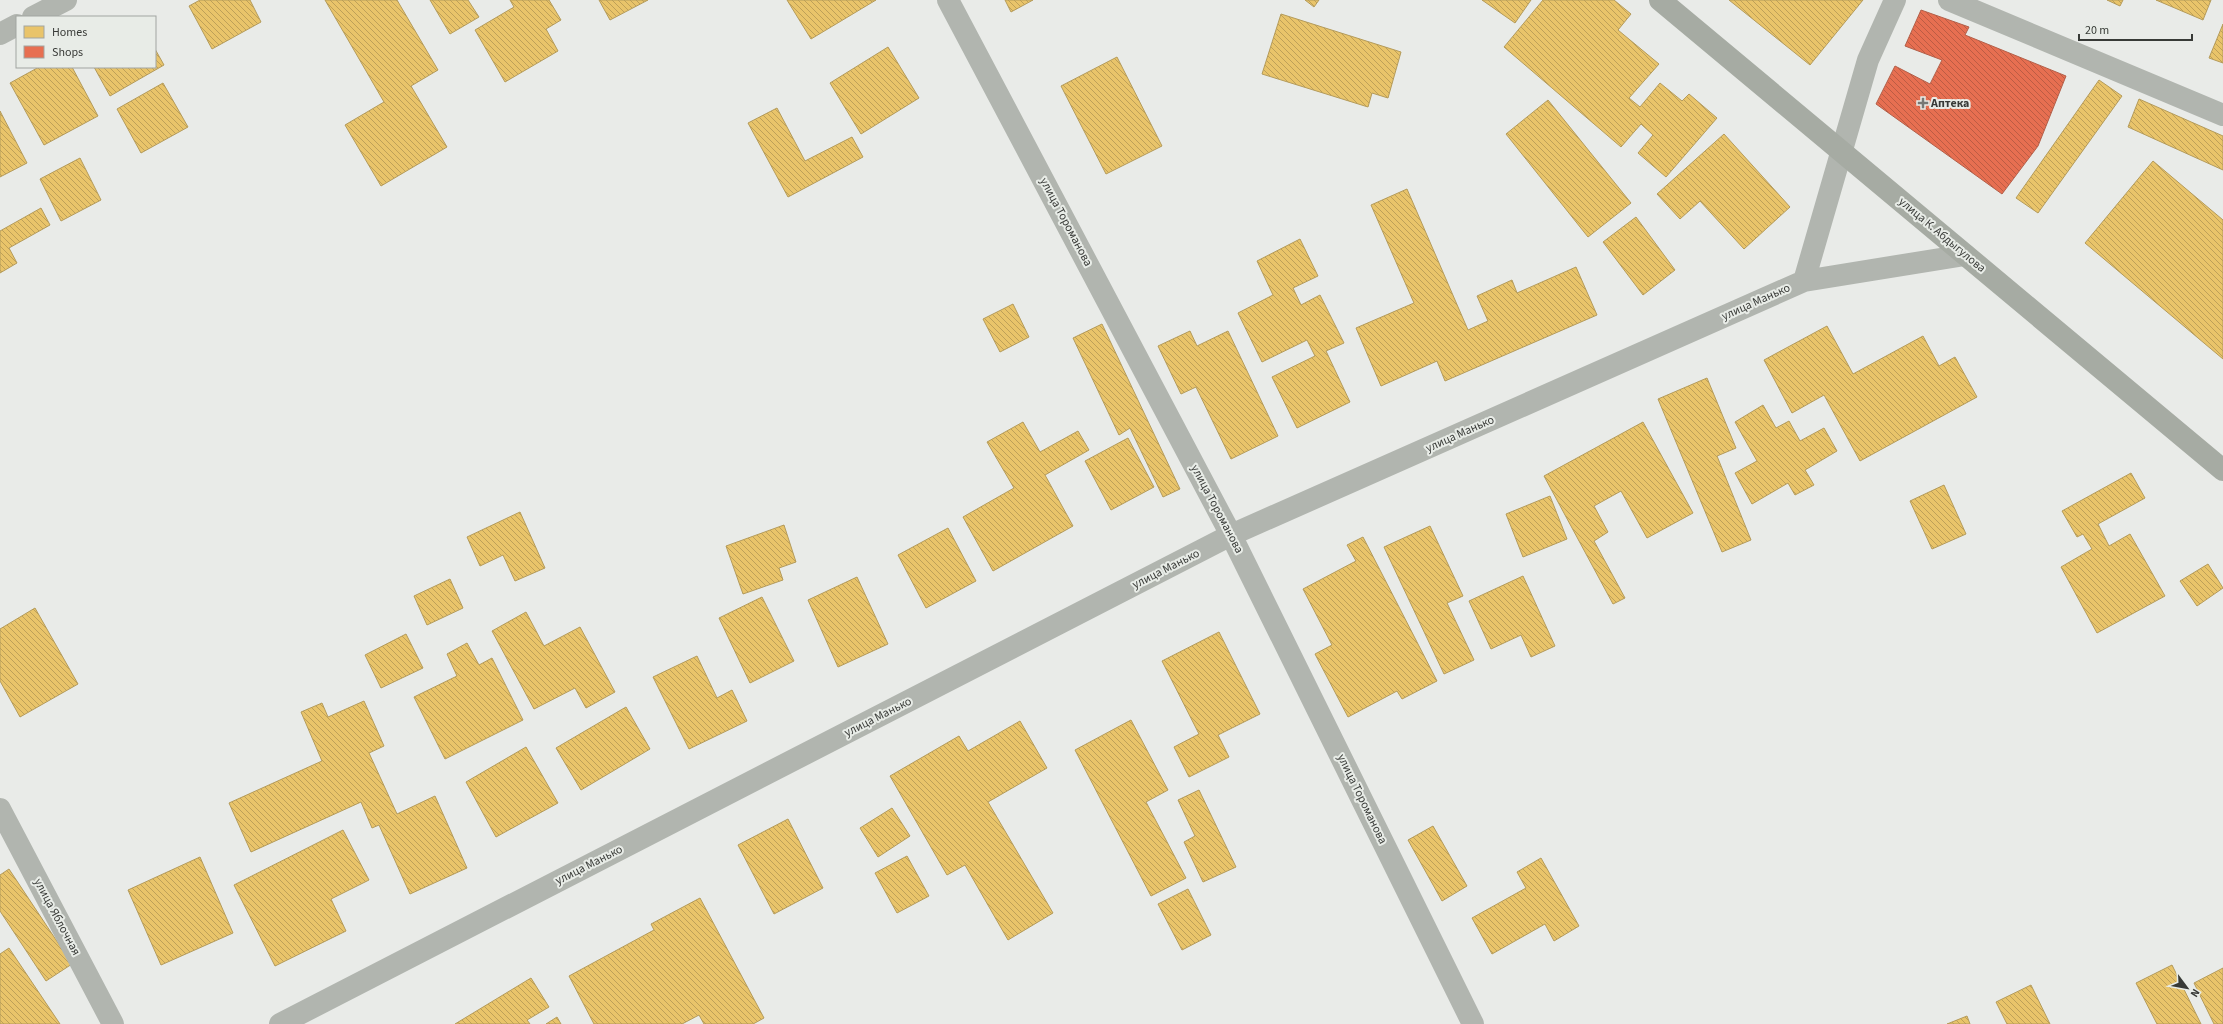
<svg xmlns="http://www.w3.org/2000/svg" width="2223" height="1024" font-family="'Source Sans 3',sans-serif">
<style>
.homes{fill:url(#homes-back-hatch);stroke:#b49b5b}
.shops{fill:url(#shops-back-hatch);stroke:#b25f49}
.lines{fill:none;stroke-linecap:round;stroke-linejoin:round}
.street{stroke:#b1b5af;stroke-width:22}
.secondary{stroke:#a6aba3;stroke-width:22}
.poi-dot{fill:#767875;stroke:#e8ece7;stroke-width:1.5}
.labels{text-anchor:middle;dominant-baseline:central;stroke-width:4;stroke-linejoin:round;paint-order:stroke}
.poi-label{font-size:12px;font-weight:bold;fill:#383a37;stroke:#e8ece7;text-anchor:start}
.street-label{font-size:12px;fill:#383a37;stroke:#e8ece7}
</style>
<defs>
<pattern id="homes-back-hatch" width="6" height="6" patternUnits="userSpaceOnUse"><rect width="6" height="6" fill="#e9c46a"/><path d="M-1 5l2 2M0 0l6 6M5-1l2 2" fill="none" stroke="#bea058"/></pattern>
<pattern id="shops-back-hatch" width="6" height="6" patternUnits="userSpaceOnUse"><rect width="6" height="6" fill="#e76f51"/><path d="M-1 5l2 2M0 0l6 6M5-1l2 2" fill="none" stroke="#bc5c44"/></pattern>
</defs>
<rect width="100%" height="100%" fill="#e9ebe8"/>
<path class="homes" d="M200 0H250L261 22 212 49 189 6Z
M325 0H397L438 70 411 86 447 147 381 186 345 125 384 102Z
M430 0H468L479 17 450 34Z
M510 0H549L561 20 546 29 558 51 505 82 475 30 514 7Z
M599 0H648L610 20Z
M787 0H876L811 39Z
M1005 0H1033L1011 12Z
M1305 0H1319L1314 7Z
M1482 0H1531L1515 23Z
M1543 0H1614L1631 14 1618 30 1659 64 1629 98 1640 107 1660 83 1682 101 1689 94 1717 118 1666 177 1638 153 1653 135 1641 124 1621 147 1504 47Z
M1729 0H1863L1810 65Z
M2107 0H2123L2120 6Z
M2156 0H2211L2203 20Z
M1281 14 1401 52 1388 98 1372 93 1368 107 1262 74Z
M2223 24V63L2209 58Z
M888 47 919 98 861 134 830 83Z
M155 49 164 65 110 96 94 67H155Z
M1117 57 1162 146 1106 174 1061 86Z
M39 67H72L98 116 44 145 10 83Z
M2099 80 2122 96 2038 213 2016 198Z
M163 83 188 127 141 153 117 109Z
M2139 99 2223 136V170L2128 127Z
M1548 100 1631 203 1588 237 1506 134Z
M777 108 805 161 852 137 863 157 788 197 748 123Z
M0 111 27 163 0 177Z
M1724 134 1790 207 1744 249 1700 201 1680 219 1657 194Z
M80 158 101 200 61 221 40 179Z
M2153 161 2223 220V359L2085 243Z
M1407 189 1468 330 1488 321 1477 296 1512 280 1517 293 1576 267 1597 315 1445 381 1437 361 1381 386 1356 328 1414 303 1371 205Z
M41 208 50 225 9 248 17 263 0 273V231Z
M1636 217 1675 270 1643 295 1603 242Z
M1300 239 1318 276 1293 288 1301 305 1320 295 1344 343 1326 351 1350 402 1297 428 1272 377 1315 356 1307 340 1262 362 1238 313 1273 295 1257 261Z
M1013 304 1029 337 1000 352 983 319Z
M1102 324 1180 489 1163 497 1130 428 1119 435 1073 338Z
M1827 326 1853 374 1923 336 1939 366 1955 357 1977 397 1860 461 1824 395 1792 413 1764 360Z
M1190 331 1197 346 1228 331 1278 436 1231 459 1196 387 1181 394 1158 346Z
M1707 378 1736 448 1717 456 1751 540 1722 552 1658 399Z
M1763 405 1776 428 1789 421 1800 441 1824 428 1837 451 1805 470 1814 485 1795 495 1788 483 1752 504 1735 473 1757 461 1735 422Z
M1023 422 1040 452 1078 431 1089 450 1045 475 1073 526 993 571 963 517 1014 488 987 442Z
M1643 422 1693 513 1647 538 1621 491 1594 506 1608 532 1594 541 1625 598 1613 604 1544 476Z
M1128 438 1154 487 1111 510 1085 461Z
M2131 473 2145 498 2098 524 2109 546 2130 534 2165 596 2097 633 2061 567 2092 549 2083 534 2077 537 2062 511Z
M1944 485 1966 534 1932 549 1910 501Z
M1550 496 1567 539 1523 557 1506 514Z
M520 512 545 568 515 581 503 555 480 566 467 537Z
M784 525 796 562 779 568 783 580 743 594 726 546Z
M1430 526 1463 596 1447 603 1474 660 1444 674 1384 547Z
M948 528 976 581 926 608 898 555Z
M1363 537 1437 681 1402 699 1397 691 1348 717 1315 654 1332 645 1303 589 1356 561 1347 545Z
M2208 564 2223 588 2197 606 2180 581Z
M1523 576 1555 646 1531 657 1521 635 1491 649 1469 601Z
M857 577 888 644 838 667 808 600Z
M450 579 463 608 427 625 414 596Z
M762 597 794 661 750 683 719 618Z
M35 608 78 684 20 717 0 681V629Z
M526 612 544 646 580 627 615 692 586 708 575 688 534 709 492 631Z
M1219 632 1260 714 1218 735 1229 757 1189 777 1174 747 1199 734 1162 661Z
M406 634 423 668 381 688 365 655Z
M467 643 479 665 492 658 523 720 445 759 414 697 457 676 447 654Z
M697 656 717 698 732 690 747 721 689 749 653 677Z
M364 701 384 746 369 753 397 814 435 796 467 868 410 894 379 825 372 828 361 802 251 852 229 803 322 761 301 712 322 703 328 717Z
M626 707 650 749 581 790 556 748Z
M1131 720 1168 790 1146 802 1186 878 1151 896 1075 750Z
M1020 721 1047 768 988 802 1053 913 1008 940 965 865 947 875 890 776 959 736 968 751Z
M526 747 558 803 496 837 466 782Z
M1199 790 1236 867 1203 882 1184 842 1195 836 1178 800Z
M892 808 910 836 878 857 860 828Z
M788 819 823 888 774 914 738 845Z
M1433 826 1467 886 1442 901 1408 840Z
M343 830 369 880 331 899 346 931 275 966 234 885Z
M907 856 929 896 897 913 875 873Z
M200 857 233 933 161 965 128 890Z
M1541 858 1579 926 1554 941 1545 924 1492 954 1472 918 1526 888 1517 872Z
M9 869 72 964 46 981 0 911V875Z
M1188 889 1211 935 1182 950 1158 904Z
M700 898 764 1018 753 1024H704L699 1015 682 1024H594L569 976 654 930 651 924Z
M9 948 60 1024H0V954Z
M2172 965 2201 1024H2157L2136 983Z
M2223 968V1024H2214L2194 983Z
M531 978 549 1007 527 1020 530 1024H455Z
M2031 985 2050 1024H2007L1996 1002Z
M1967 1016 1970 1024H1947Z
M557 1017 561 1024H546Z"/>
<path class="shops" d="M1921 10 1969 27 1965 35 2066 76 2038 146 2002 194 1876 104 1895 66 1930 84 1942 60 1905 46Z"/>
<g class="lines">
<path class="street" d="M948 0 1231 535 1473 1024
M1949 0 2223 115
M33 17 66 0
M0 34 17 25
M1804 281 1965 255
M0 809 113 1024
M280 1024 1231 535 1804 281 1868 60 1895 0"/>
<path class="secondary" d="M1660 0 2223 470"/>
</g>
<path class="poi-dot" d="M1921 97h4v4h4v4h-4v4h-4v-4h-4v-4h4z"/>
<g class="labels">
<g class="poi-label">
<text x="1931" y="103">Аптека</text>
</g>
<g class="street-label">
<text transform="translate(1066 222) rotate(62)">улица Тороманова</text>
<text transform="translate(1942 235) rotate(40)">улица К. Абдыгулова</text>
<text transform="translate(1756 302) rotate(-24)">улица Манько</text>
<text transform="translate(1460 434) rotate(-24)">улица Манько</text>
<text transform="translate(1217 509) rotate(62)">улица Тороманова</text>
<text transform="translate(1166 569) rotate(-27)">улица Манько</text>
<text transform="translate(878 717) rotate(-27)">улица Манько</text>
<text transform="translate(1362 799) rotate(64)">улица Тороманова</text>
<text transform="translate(589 865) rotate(-27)">улица Манько</text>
<text transform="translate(57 917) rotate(62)">улица Яблочная</text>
</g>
</g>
<rect x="16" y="16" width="140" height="52" fill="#e8ece7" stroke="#a2a5a1"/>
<rect x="24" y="26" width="20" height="12" fill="#e9c46a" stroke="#a2a5a1"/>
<text x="52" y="36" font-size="12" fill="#383a37">Homes</text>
<rect x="24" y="46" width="20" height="12" fill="#e76f51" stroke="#a2a5a1"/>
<text x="52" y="56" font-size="12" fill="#383a37">Shops</text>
<g transform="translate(2187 988) rotate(122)" stroke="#e8ece7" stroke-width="3" paint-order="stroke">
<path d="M0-3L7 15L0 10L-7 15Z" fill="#383a37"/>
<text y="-6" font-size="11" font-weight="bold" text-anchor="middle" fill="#383a37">N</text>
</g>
<path d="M2079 34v6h113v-6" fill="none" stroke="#383a37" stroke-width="2"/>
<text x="2085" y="34" font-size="12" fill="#383a37" stroke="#e8ece7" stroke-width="3" paint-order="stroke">20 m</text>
</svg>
